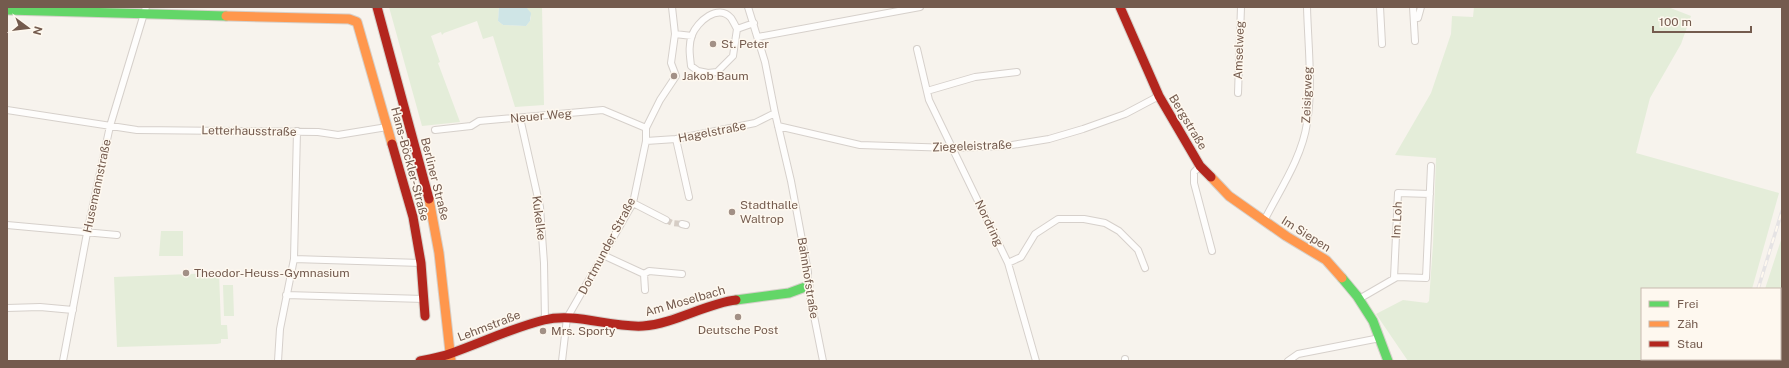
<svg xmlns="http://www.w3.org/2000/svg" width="1789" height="368" font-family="'Public Sans',sans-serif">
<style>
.green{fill:#e4edd9}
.water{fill:#cfe5e6}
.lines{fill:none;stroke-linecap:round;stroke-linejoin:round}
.street-tunnel{stroke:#d6cdc5;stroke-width:6;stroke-dasharray:6 3;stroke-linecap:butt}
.street-casing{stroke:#d6d0cb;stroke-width:8}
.fast-casing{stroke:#d6d0ca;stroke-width:11}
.slow-casing{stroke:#d6d0ca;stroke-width:11}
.jam-casing{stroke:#d6d0ca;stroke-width:11}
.street{stroke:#fefdfc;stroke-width:6}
.fast{stroke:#63d668;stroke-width:9}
.slow{stroke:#ff974d;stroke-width:9}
.jam{stroke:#b3261e;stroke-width:9}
.rail-casing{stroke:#e5e3e4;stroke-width:3.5}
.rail{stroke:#fef8ef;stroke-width:2;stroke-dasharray:6;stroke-linecap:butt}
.poi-dot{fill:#a29086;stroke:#fef8ef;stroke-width:1.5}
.labels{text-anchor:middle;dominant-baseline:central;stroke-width:3;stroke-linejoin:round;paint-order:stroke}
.poi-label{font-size:12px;fill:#745b4e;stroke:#fef8ef;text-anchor:start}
.street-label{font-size:12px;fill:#745b4e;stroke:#fef8ef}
</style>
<rect width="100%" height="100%" fill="#f7f3ed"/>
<path class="green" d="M389 7H499L498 21 503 25 526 26 530 21 531 17 526 7H542L544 105 515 107 493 36 483 39 477 21 444 33 442 35 441 32 431 36 440 62 438 63 460 122 422 126Z
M1474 7H1668L1691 16 1681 44 1650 98 1636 153 1779 193 1752 289H1642V359H1724L1723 361H1408L1376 314 1403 300 1427 303 1429 301 1433 245 1436 158 1395 155 1431 93 1451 34 1452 16 1473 17Z
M161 231H183V256H159Z
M1782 237V361H1737L1738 359H1780V289H1765Z
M214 273H219L221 325H227L228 339H221V343L217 344 117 347 114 277Z
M223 285H233L234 316H224Z"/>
<path class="water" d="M499 7H526L531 13 530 21 526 26 503 25 498 21Z"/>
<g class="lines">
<path class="street-tunnel" d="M666 220 672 223 682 224"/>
<defs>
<path id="street" d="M748 7 765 62 775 113 791 181 808 272V286L823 361
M1380 7 1382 44
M1413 7 1415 41
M1414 18H1418L1421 7
M737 29C735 25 733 21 731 18 718 3 697 22 692 35 688 46 690 56 691 66L698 71 708 73 717 72 733 56 737 29 754 23
M675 34 692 36
M758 37 920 7
M917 49 929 100 1008 263 1036 361
M927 91 975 77 1017 72
M1238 93 1241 7
M7 110 137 130 318 132 338 135 387 127
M520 118 540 207 544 263 545 320
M778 126 860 145 952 148 1006 146 1049 139 1083 129 1125 114 1159 96
M435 130 471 126 479 121 603 110 646 128
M676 139 689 197
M646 141 676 139 755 123 775 113
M1200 166 1194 172V183L1212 251
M633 203 666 220
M1264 221C1279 191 1302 158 1307 123 1313 86 1308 45 1307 7
M682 224 686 225
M7 225 117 235
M603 255 644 274 645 290
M294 259 421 263
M1008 263 1021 257 1035 234 1058 219H1084L1105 223 1119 231 1138 250 1145 268
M644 274 649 271 682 274
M1394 278 1398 193 1430 194
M286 295 424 299
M1359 299 1397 277 1426 278 1431 166
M7 308 40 307 73 310
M63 361 87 233 110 126 146 7
M278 361 280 329 294 259 297 131
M562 361 567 318 633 203 646 141V128L660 100 676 76 671 63 675 34 672 7
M1125 361V359
M1288 361 1298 354 1380 338"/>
<path id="fast" d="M7 10 226 16
M1342 278 1357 296 1373 321 1388 361
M736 300 789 293 808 286"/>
<path id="slow" d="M226 16 349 19 357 22 392 144
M1211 177 1229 196 1286 236 1326 260 1342 278
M429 199 439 253 451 361"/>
<path id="jam" d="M377 7 429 199
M1120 7 1159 96 1200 166 1211 177
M392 144 413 217 421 263 425 316
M420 361C431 359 442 357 452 353 483 342 512 328 544 320 576 312 610 328 643 326 674 324 707 303 736 300"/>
</defs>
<use href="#street" class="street-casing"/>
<use href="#fast" class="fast-casing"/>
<use href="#slow" class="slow-casing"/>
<use href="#jam" class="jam-casing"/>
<use href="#street" class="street"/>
<use href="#fast" class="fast"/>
<use href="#slow" class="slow"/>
<use href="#jam" class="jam"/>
<defs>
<path id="rail" d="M1758 289 1782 211
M1732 361 1733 359"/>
</defs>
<use href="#rail" class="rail-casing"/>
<use href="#rail" class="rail"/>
</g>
<g class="poi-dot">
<circle cx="713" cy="44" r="4"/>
<circle cx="674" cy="76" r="4"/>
<circle cx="732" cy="212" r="4"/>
<circle cx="186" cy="273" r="4"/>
<circle cx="738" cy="317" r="4"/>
<circle cx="543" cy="331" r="4"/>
</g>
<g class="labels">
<g class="poi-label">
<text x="721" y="44">St. Peter</text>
<text x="682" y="76">Jakob Baum</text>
<text x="740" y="205">Stadthalle<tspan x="740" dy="14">Waltrop</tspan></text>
<text x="194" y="273">Theodor-Heuss-Gymnasium</text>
<text x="738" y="330" text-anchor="middle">Deutsche Post</text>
<text x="551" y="331">Mrs. Sporty</text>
</g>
<g class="street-label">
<text transform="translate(1239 50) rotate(-88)">Amselweg</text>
<text transform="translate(1307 95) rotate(-88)">Zeisigweg</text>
<text transform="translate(541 116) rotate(-5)">Neuer Weg</text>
<text transform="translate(1188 122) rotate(59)">Bergstraße</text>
<text transform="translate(249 131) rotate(1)">Letterhausstraße</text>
<text transform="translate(712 132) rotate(-11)">Hagelstraße</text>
<text transform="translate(972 146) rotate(-2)">Ziegeleistraße</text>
<text transform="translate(410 164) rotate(75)">Hans-Böckler-Straße</text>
<text transform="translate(435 179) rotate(76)">Berliner Straße</text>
<text transform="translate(97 186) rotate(-78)">Husemannstraße</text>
<text transform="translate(539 218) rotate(83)">Kukelke</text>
<text transform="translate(1397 220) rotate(-87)">Im Loh</text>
<text transform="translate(989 223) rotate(64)">Nordring</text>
<text transform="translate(1306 234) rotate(32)">Im Siepen</text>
<text transform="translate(607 246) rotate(-62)">Dortmunder Straße</text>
<text transform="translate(808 278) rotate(81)">Bahnhofstraße</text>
<text transform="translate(685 301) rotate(-16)">Am Moselbach</text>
<text transform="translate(489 326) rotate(-21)">Lehmstraße</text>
</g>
</g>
<rect width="1789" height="368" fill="none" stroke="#745b4e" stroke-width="16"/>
<rect x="1641" y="288" width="140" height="72" fill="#fef8ef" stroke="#c7b9af"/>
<rect x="1649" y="301" width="20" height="6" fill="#63d668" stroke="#c7b9af"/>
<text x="1677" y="308" font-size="12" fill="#745b4e">Frei</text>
<rect x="1649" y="321" width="20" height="6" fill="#ff974d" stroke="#c7b9af"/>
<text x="1677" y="328" font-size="12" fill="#745b4e">Zäh</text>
<rect x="1649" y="341" width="20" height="6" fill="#b3261e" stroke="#c7b9af"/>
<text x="1677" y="348" font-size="12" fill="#745b4e">Stau</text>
<g transform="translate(28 28) rotate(105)" stroke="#fef8ef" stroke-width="3" paint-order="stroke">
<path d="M0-3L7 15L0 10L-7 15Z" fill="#745b4e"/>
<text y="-6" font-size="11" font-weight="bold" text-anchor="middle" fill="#745b4e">N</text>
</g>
<path d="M1653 26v6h98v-6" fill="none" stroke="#745b4e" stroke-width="2"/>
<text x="1659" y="26" font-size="12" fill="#745b4e" stroke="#fef8ef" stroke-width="3" paint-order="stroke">100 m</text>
</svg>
